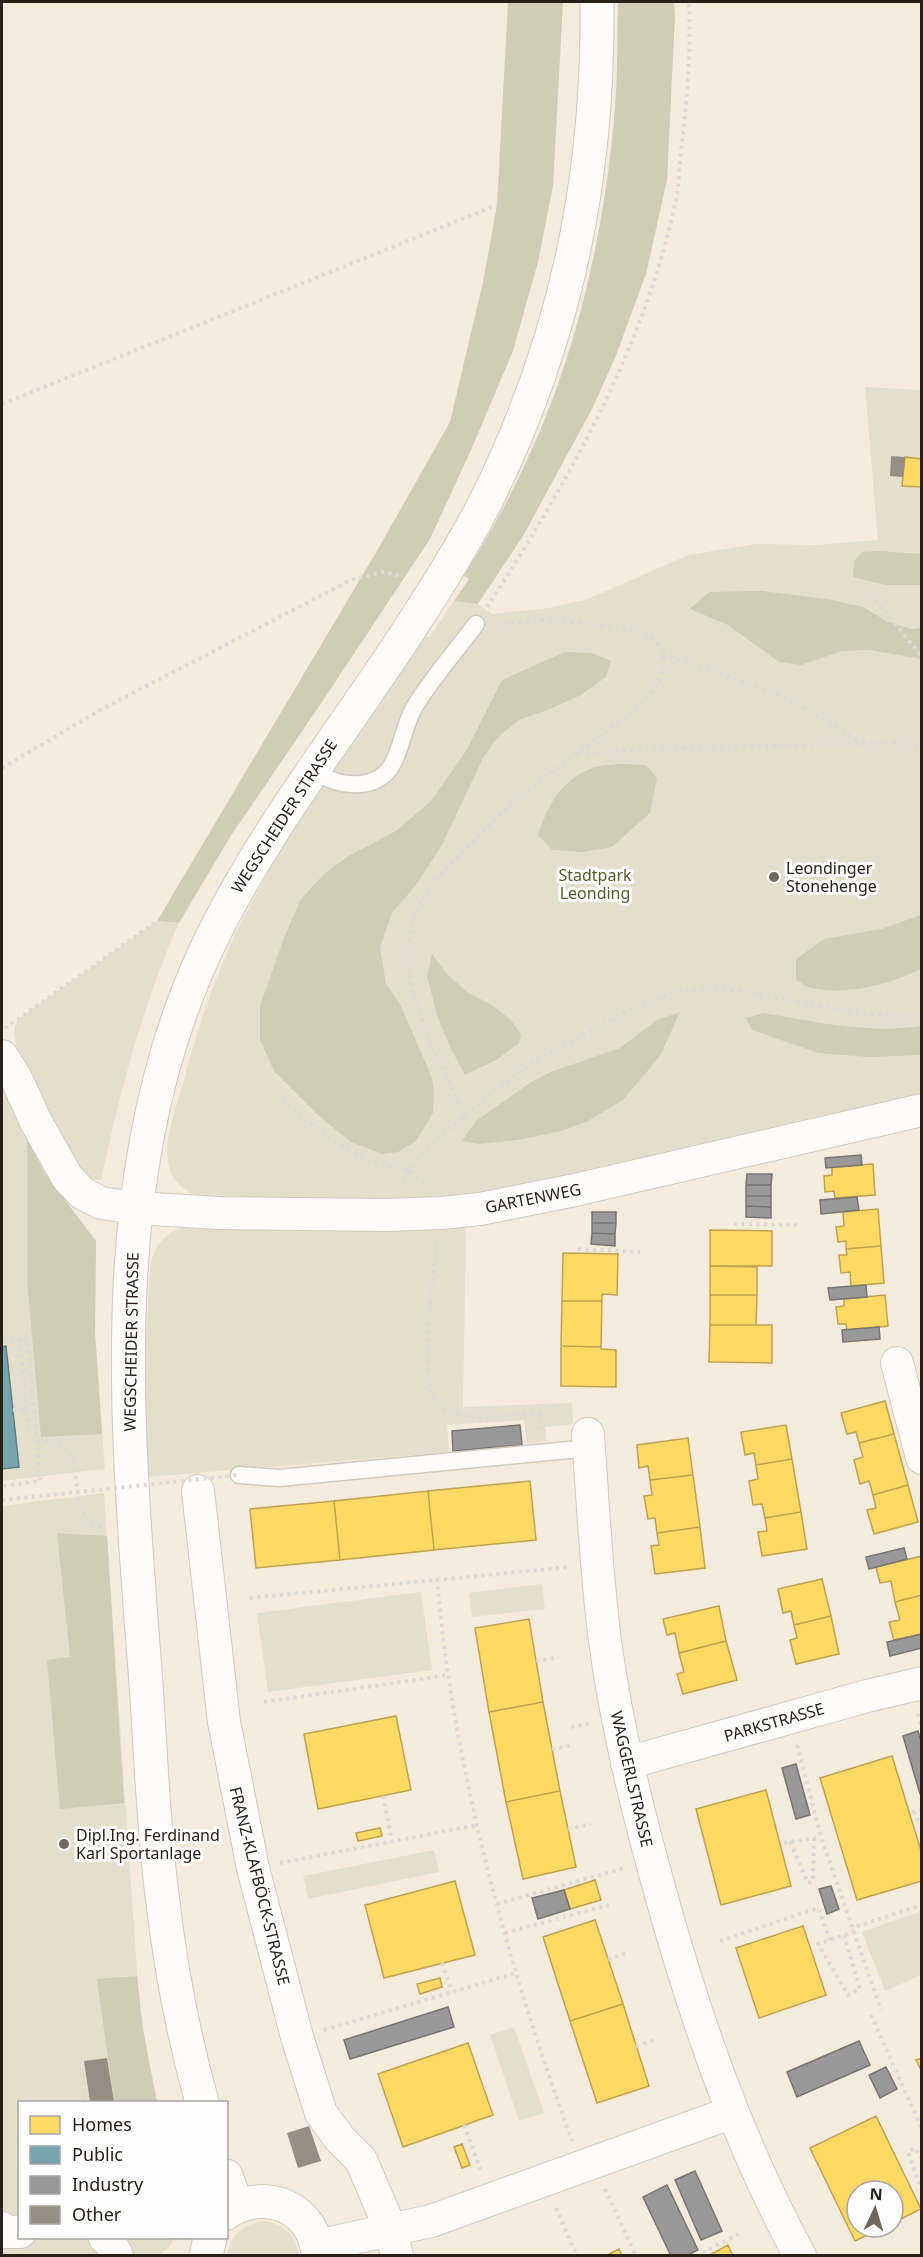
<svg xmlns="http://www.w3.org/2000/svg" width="923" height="2257" font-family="'Noto Sans',sans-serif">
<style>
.green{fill:#e2e0cc}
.forest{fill:#cecdb6}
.homes{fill:#ffd966;stroke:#bea24e;stroke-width:1.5}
.public{fill:#76a5af;stroke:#5e7d81;stroke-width:1.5}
.industry{fill:#999;stroke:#777572;stroke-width:1.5}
.building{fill:#958f83}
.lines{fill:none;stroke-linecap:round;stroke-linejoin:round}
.service-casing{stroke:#d0c9bd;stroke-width:19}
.minor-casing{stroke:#d0c9bd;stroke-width:34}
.tertiary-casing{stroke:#d0c9bd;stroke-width:35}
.path{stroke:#dcdad5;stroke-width:4;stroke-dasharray:3 4.5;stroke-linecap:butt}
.service{stroke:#fdfcfa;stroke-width:16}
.minor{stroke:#fdfcfa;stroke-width:32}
.tertiary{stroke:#fdfcfa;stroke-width:33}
.path-bridge{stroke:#dcdad5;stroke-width:4;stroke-dasharray:3 4.5;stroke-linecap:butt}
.poi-dot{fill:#6f685c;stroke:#fdfdfd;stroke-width:2}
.labels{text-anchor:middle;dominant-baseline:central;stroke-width:6;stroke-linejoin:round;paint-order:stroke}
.street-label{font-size:16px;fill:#272117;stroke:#fdfdfd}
.poi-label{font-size:16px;fill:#272117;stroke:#fdfdfd;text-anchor:start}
.park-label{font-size:16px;fill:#555c2a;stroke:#fdfdfd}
</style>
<rect width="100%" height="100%" fill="#f4ebdc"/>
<path class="green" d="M865 387 921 390V1097L457 1203 211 1202C197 1196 182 1191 174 1178 158 1153 174 1115 181 1090 197 1030 219 962 249 907 299 812 364 725 424 637H430L454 601 478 604 492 614 548 608 588 599 688 555 756 544 815 545 878 540Z
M157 921 179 923C142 1005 120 1093 101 1180L90 1179 61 1148 16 1044 14 1032 17 1020Z
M2 1084 45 1174 96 1241 95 1332 105 1469 2 1481Z
M463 1223 466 1233 463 1407 572 1403 573 1424 545 1427 546 1441 527 1443 524 1420 447 1425 449 1452 147 1477C144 1418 144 1360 148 1301 149 1284 148 1262 157 1247 167 1232 178 1228 195 1224Z
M104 1493 139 2000 149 2067 157 2102H20V2238H173L171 2245 160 2255H2V1506Z
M542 1584 545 1609 472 1617 469 1593Z
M421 1592 432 1670 268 1692 257 1613Z
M434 1850 439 1872 308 1899 303 1876Z
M921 1911V1975L885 1991 862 1932Z
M514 2027 544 2113 519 2121 490 2035Z
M266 2221C284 2226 297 2236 299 2255H227C231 2234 244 2223 266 2221Z"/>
<path class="forest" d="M508 2H563L553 186 538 262 513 351 471 450 430 539 324 699 230 837 179 923 157 921 378 549 450 422 483 282 497 205Z
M618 2H674L675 16 667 180 646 274 615 358 592 409 523 536 478 604 454 601 469 579 464 576C482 546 500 516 515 485 572 373 603 244 614 119 618 81 617 41 618 2Z
M880 551 921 554V585H886L853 577 854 561 862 552Z
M762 591 833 600 863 607 886 621 911 629 921 628V659L870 650 842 651 801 665 779 662 728 625 690 609 709 592Z
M565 652 591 653 611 661 606 677 581 695 550 709 519 720 498 737 483 758 442 845 416 885 392 913 380 947 386 984 400 1004 432 1078 434 1092 433 1113 416 1141 398 1152 382 1154 351 1142 319 1116 274 1071 260 1040V1006L285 935 301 899 325 873 347 857 396 831 431 801 466 751 502 680Z
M620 764 646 765 657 778 650 813 612 847 583 852 552 850 538 835C548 805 561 780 592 768 600 765 611 765 620 764Z
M921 915V969C890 984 847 996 812 988 807 987 801 983 796 980V959L824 939 881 929Z
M432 954 447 974 467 992 492 1005 510 1019 521 1034 519 1043 496 1060 465 1075 450 1047 437 1015 427 976Z
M680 1012 660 1056 623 1100 588 1121 562 1131 517 1140 479 1144 462 1141 476 1121 531 1082 553 1071 620 1048 657 1020Z
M764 1013C816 1022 869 1034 921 1026V1055L869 1057 818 1053 752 1030 746 1018Z
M27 1138 45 1174 96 1241 95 1332 102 1434 41 1437 27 1279Z
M57 1533 107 1536 124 1803 60 1809 47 1660 70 1657Z
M137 1976 143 2030 157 2102H114L97 1979Z"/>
<path class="homes" d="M905 457 922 459V487L902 486Z
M873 1164 875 1195 835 1198 834 1191 825 1192 824 1176 832 1175V1167Z
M878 1209 881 1246 846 1249V1241L838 1242 836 1227 844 1226 843 1212Z
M710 1230 772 1231V1266H710Z
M881 1246 884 1283 851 1286 850 1272 841 1273 839 1255H847L846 1249Z
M563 1253 618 1254 617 1295 602 1294V1301H562Z
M710 1266 757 1267V1295H710Z
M710 1295H757L756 1325H710Z
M885 1295 888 1326 847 1330 846 1324H838L836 1307 844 1306V1299Z
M562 1301H602L601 1347 561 1346Z
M710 1325H772V1363L709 1362Z
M561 1346 601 1347V1349L616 1350V1387L561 1386Z
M885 1401 894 1434 859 1443 856 1432 847 1434 841 1413Z
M786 1425 792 1459 756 1465 754 1453 745 1455 741 1432Z
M894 1434 908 1485 873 1495 869 1481 860 1484 854 1460 863 1457 859 1443Z
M688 1438 693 1475 650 1480 648 1466 639 1468 637 1445Z
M792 1459 801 1512 765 1518 762 1504 753 1505 749 1481 758 1479 756 1465Z
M693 1475 700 1527 657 1533 655 1518 648 1519 644 1496 652 1495 650 1480Z
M530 1481 536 1540 434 1550 428 1491Z
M908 1485 918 1522 874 1534 867 1510 876 1508 873 1495Z
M428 1491 434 1550 340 1560 334 1501Z
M334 1501 340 1560 256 1568 250 1509Z
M801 1512 807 1549 762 1556 758 1532 767 1531 765 1518Z
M700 1527 705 1568 655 1574 651 1546 659 1545 657 1533Z
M922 1556V1595L895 1602 891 1581 880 1583 876 1567Z
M822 1579 831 1616 794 1625 791 1611 783 1613 778 1589Z
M922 1595V1634L894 1640 889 1622 900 1620 895 1602Z
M719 1606 726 1641 679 1653 675 1633 667 1635 663 1619Z
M831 1616 839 1654 796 1664 790 1640 797 1638 794 1625Z
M529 1619 543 1702 489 1712 475 1628Z
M726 1641 737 1680 683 1694 677 1674 684 1672 679 1653Z
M543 1702 560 1791 506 1802 489 1712Z
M396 1716 411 1790 318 1809 304 1734Z
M892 1756 922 1854V1881L857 1900 820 1778Z
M766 1790 791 1886 721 1905 696 1809Z
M560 1791 576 1867 523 1879 506 1802Z
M380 1828 382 1836 358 1841 356 1833Z
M595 1880 601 1900 570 1909 564 1890Z
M455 1881 475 1955 384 1978 365 1905Z
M595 1920 623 2004 570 2021 543 1937Z
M803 1926 826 1995 759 2018 736 1948Z
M440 1978 442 1987 420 1994 417 1984Z
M623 2004 649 2086 597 2103 570 2021Z
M468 2043 493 2115 403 2147 378 2074Z
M922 2058V2072L916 2060Z
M876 2116 921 2209 893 2223V2191H857V2227H884L855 2241 810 2148Z
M462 2144 470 2165 462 2168 454 2147Z
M728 2245 733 2256H708Z
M619 2249 622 2256H605Z"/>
<path class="public" d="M6 1346 19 1467 2 1469V1347Z"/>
<path class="industry" d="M861 1155 862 1165 826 1168 825 1158Z
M747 1174H772L771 1185H746Z
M746 1185H771V1196H746Z
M746 1196H771V1207L746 1206Z
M857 1197 859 1210 821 1214 820 1200Z
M746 1206 771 1207V1218L746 1217Z
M592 1212H616V1223H592Z
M592 1223H616L615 1234 592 1233Z
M592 1233 615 1234V1246L591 1244Z
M866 1285 867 1297 830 1300 828 1288Z
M879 1327 880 1339 843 1342 842 1330Z
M520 1425 522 1445 453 1451 452 1431Z
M904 1548 907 1559 869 1569 866 1557Z
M922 1634V1648L890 1656 887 1642Z
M918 1731 922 1744V1794H920L903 1736Z
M796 1764 810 1815 796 1819 782 1768Z
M831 1886 839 1909 827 1914 819 1889Z
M564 1890 570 1909 538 1919 532 1898Z
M448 2007 454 2027 350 2059 344 2040Z
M859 2041 870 2065 797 2097 787 2072Z
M886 2067 897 2089 880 2098 869 2075Z
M695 2171 722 2231 701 2240 675 2180Z
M667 2185 698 2250 686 2256H671L643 2197Z"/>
<path class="building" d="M891 456 905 457 903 477 890 476Z
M107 2058 114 2102H90L84 2061Z
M309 2126 321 2161 298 2168 287 2133Z"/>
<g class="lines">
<defs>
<path id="service" d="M313 770C329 780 342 786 361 784 403 780 397 735 415 706 432 678 456 651 476 624
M239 1475 279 1478 589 1448"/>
<path id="minor" d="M2 1056 17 1080 36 1122 67 1177 82 1193 101 1203 137 1208 218 1213 387 1215 441 1213 480 1209 575 1190 922 1110
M897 1363 922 1458
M588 1434C593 1503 596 1572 605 1641 617 1730 639 1816 663 1902 697 2023 739 2144 800 2256
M198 1491 224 1722 253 1868 297 2037 321 2113 340 2139 361 2160 391 2230 397 2256
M627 1763 867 1696 922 1683
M2 2228V2232H20
M105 2238 109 2240 117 2256
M317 2246 431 2221 733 2112"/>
<path id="tertiary" d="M202 2102C183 2034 170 1965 162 1895 153 1825 151 1754 146 1684 128 1440 99 1178 206 950 260 835 340 736 409 630 437 587 465 543 488 497 566 338 599 178 597 2
M226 2176 237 2206
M226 2213C265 2187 315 2207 318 2256
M206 2256 210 2238"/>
</defs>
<use href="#service" class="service-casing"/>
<use href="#minor" class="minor-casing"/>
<use href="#tertiary" class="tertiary-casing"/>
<path class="path" d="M2 404 497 205
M871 594 922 657
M487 607C567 484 643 350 675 205 679 188 679 169 681 151 687 101 691 52 689 2
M663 654 780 695 833 724 863 744
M578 755 640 749 894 743 922 746
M2 768 104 708 351 580 383 572 401 576
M5 1028 157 921
M283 1098 305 1119 335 1142 369 1161 409 1171 424 1183
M464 1118C441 1053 390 987 415 916 424 891 442 873 460 855 480 834 500 814 522 795 549 773 578 754 605 732 621 720 641 707 653 690 656 686 661 680 662 675 666 664 662 644 652 638 635 628 571 621 550 620 532 620 513 624 495 624
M400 1186 409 1171 431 1145 494 1091 535 1061 634 1007 675 992 707 988 743 991 851 1012 894 1016 922 1015
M734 1224 798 1225
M437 1241C433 1284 419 1366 436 1405 464 1424 507 1414 539 1413L541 1430
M578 1249 640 1252
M20 1340 26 1409
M2 1342 28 1339 40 1481 2 1486
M13 1410 26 1409 28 1427 36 1426
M37 1441C85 1439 71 1479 81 1509 83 1515 88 1520 91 1525L106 1527
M437 1579C440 1610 443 1642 448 1674 472 1833 517 1990 572 2141
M250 1598 569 1567
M536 1661 559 1657
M264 1702 448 1675
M918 1714 922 1728
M571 1727 591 1723
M797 1745 821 1837 881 2010
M552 1749 574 1745
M383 1796 392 1841
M922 1810 914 1812 922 1827
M568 1829 591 1824
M790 1842 808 1883 813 1881 814 1838
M784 1843 821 1837
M280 1863 477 1825
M497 1904 624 1868
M505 1933 612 1904
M844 1935 860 1989 848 1995 818 1944 853 1932 858 1926 922 1905
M720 1941 818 1908 830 1940
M608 1959 627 1953
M442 1963 452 1992
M871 2015 922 2129
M324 2030 516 1973
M636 2046 654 2040
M80 2060 85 2102
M464 2125 481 2171
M922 2159 915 2148 908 2152 922 2191
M605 2189 636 2256
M920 2205 922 2204
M556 2208 577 2256
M696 2256 739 2234"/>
<use href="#service" class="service"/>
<use href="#minor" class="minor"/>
<use href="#tertiary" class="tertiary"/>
<path class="path-bridge" d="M2 1500 239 1475"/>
</g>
<g class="poi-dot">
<circle cx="774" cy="877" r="6"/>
<circle cx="64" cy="1844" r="6"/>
</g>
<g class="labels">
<g class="street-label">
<text transform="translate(284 816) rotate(-57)">WEGSCHEIDER STRASSE</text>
<text transform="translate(533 1198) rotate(-11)">GARTENWEG</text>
<text transform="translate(131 1342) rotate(-89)">WEGSCHEIDER STRASSE</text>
<text transform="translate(774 1722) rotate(-16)">PARKSTRASSE</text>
<text transform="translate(632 1779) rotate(77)">WAGGERLSTRASSE</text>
<text transform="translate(260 1886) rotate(76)">FRANZ-KLAFBÖCK-STRASSE</text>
</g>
<g class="poi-label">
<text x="786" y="868">Leondinger<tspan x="786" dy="18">Stonehenge</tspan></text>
<text x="76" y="1835">Dipl.Ing. Ferdinand<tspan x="76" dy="18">Karl Sportanlage</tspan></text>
</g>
<g class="park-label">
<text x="595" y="875">Stadtpark<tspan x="595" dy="18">Leonding</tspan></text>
</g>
</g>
<rect width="923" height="2257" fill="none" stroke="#272117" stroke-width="6"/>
<rect x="18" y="2101" width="210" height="138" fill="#fdfdfd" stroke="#a7a5a1" stroke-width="1.5"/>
<rect x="30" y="2116" width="30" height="18" fill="#ffd966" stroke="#a7a5a1" stroke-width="1.5"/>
<text x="72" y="2131" font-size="18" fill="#272117">Homes</text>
<rect x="30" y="2146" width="30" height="18" fill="#76a5af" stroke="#a7a5a1" stroke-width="1.5"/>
<text x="72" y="2161" font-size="18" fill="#272117">Public</text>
<rect x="30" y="2176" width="30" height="18" fill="#999999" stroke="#a7a5a1" stroke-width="1.5"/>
<text x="72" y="2191" font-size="18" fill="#272117">Industry</text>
<rect x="30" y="2206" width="30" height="18" fill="#958f83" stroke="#a7a5a1" stroke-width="1.5"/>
<text x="72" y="2221" font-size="18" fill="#272117">Other</text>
<g transform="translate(875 2209) rotate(4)"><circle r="28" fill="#fdfdfd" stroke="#a7a5a1" stroke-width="1.5"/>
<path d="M0-4.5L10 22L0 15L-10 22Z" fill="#6f685c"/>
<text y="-9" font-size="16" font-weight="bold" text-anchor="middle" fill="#272117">N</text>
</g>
</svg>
